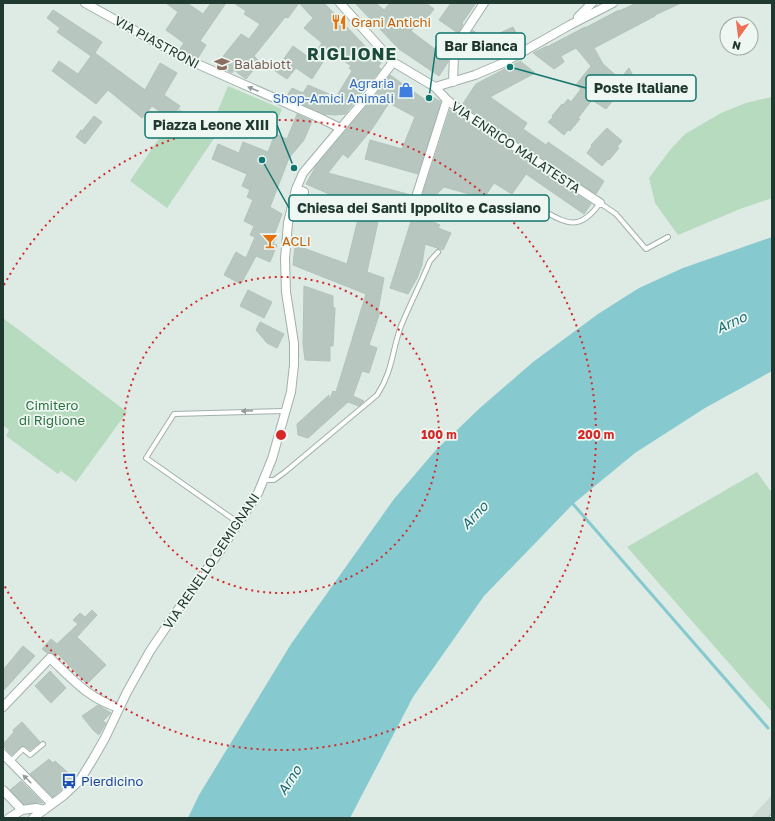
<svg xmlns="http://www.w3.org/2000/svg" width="775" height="821" font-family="'Golos Text',sans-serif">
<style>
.built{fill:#cddad3}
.green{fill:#b7dbbe}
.water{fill:#86cad0}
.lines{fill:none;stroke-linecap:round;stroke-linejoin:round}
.stream{stroke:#86cad0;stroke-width:3}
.building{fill:#b7c7bf;stroke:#b1c3ba}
.lane-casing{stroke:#a1b1aa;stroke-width:6}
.street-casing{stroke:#a1b1aa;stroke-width:10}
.lane{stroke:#fff;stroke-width:4}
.street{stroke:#fff;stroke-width:8}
.oneway{fill:#909c98}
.ring{fill:none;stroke:#d62828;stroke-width:2;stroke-dasharray:2 4}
.labels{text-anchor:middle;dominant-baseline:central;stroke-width:3.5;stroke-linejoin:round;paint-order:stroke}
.food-label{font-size:13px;fill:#c56008;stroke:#eff7f2;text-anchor:start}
.street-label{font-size:13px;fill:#203930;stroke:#eff7f2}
.education-label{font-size:13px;fill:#785e54;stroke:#eff7f2;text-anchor:start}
.shop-label{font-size:13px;fill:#366cbe;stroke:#eff7f2;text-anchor:end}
.park-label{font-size:13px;fill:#2a7040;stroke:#eff7f2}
.transit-label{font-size:13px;fill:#164399;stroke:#eff7f2;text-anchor:start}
.water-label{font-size:14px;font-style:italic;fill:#1b6d74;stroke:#eff7f2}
.district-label{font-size:17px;font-weight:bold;letter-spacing:1px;fill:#1c4b3c;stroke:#eff7f2}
.centre{fill:#d62828;stroke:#eff7f2;stroke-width:2}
.ring-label{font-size:12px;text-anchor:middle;font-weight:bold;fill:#d62828;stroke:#eff7f2;stroke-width:3.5;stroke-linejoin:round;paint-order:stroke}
.leader{fill:none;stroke:#0f766e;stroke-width:1.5}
.callout-dot{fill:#0f766e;stroke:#eff7f2;stroke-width:1.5}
.callout{fill:#eff7f2;stroke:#0f766e;stroke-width:1.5}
.callout-label{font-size:14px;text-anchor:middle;font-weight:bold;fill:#203930}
</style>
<rect width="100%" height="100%" fill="#deeae4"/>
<path class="built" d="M772 795V818H751Z"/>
<path class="green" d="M228 86 282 109 271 136 217 113Z
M772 97V198L740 209 678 235 655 203 649 178 670 150 685 134 721 113 746 103Z
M179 109 217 134 167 208 130 181Z
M3 318 127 412 76 482 61 471 58 474 6 436 9 430 3 425Z
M757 472 772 493V712L627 547Z"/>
<path class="water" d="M772 237V371L705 408 635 453 573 504 484 596 413 697 350 818H188L199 795 291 644 394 499 435 451 481 407 533 362 598 314 639 288 683 268Z"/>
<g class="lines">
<path class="stream" d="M573 504 768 728"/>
</g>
<path class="building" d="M166 3H187L203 14 211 3H226L200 41 206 45 198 58 180 49 184 43 166 30 178 12Z
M234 3H324L381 63 378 67 381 69 345 114 334 115 326 114 325 115 286 97 292 88 303 93 308 85 336 97 352 71 349 68 351 66 330 51 312 79 296 68 287 79 275 71 293 46 311 59 322 43 304 28 313 18 299 3 288 18 285 17 279 25 254 56 260 62 246 79 234 70 232 73 230 72 217 64 241 34 249 39 260 24 244 14 246 11Z
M355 3H376L384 10 390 3H426L434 9 426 19 422 16 411 31 448 59V62L439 76 399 49Z
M451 3H476L462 23 463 24 458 33 439 20Z
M637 3H681L655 15V16L594 48 603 64 620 79 629 68 633 76 606 109 592 100 578 118 580 119 570 131 568 130 564 135 548 122 553 117 552 116 562 104 563 105 568 99 571 102 581 89 576 85 591 66 576 48 561 56 564 62 554 69 533 53 547 46V47L585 27V28L619 10V11Z
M53 10 102 42 95 53 145 90 160 63 177 73 164 95 180 106 175 113 172 111 168 117 152 106 142 118 108 90 96 104 52 71 59 61 78 74 91 56 57 32 60 28 47 18Z
M513 27 521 42 505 49 498 34Z
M472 30 486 39 485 40H486L495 46 481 53 479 49 473 53 471 50 464 45Z
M520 61 535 73 490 97 527 123 523 129 546 145 548 142 604 181 596 194 462 105 476 84Z
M390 75 424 99 428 94 441 102 418 174 365 159 370 140 402 149 415 117 389 103 372 129 348 158 343 154 328 173 411 195 406 211V215L381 208 367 272 384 278 378 311 380 312 369 345 377 348 369 373 362 371 353 396 364 401 359 406 348 402 308 438 298 435 297 424 329 395V401L333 391 336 392 366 294 293 265 295 245 347 264 362 203 336 197 306 184 316 166 371 101Z
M450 110 591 204 584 214 526 174 512 194 494 183 482 201 473 195 444 187 436 195 425 218 440 225 438 228 451 233 443 250 425 244 422 265 417 278 408 294 390 288 412 218 416 215Z
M297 114 312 121 304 140 289 158 270 207 282 214 274 235 277 236 273 244 277 245 270 262 256 256 241 284 224 275 236 252 246 258 255 237 250 235 254 226 244 221 253 200 247 197 250 190 242 186 247 174 212 159 218 144 239 153 243 142 268 152 275 134 287 139Z
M94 116 102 122 85 144 76 137 81 130 82 131Z
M607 128 622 141 617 147 619 148 609 160 608 159 602 166 587 153 592 146 591 145Z
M304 286 333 296V307L335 308 333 346H330V361L305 360 303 344Z
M248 290 272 302 264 318 240 306Z
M260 322 284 334 277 348 267 343 256 330Z
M92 610 97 615 77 637 106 665 87 684 58 654 56 656 52 653H47L42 649 51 639 57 644 78 624 73 620 80 613 85 617Z
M23 646 35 656 3 691V670Z
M50 671 66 688 51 703 35 686Z
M98 705 111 713 103 721 106 723 99 735 93 730 82 716Z
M22 722 40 742 30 750 25 746H22L12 755 3 746V744L14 732 13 730Z
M49 759 53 763 55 761 74 778 53 797 30 774Z
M21 781 43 803H36L24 804 10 790Z"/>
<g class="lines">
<defs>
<path id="lane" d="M516 215 526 214 538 208C565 222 578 234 600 203L616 214 646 249 668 237
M264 480H274L285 472 377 395C393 371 392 350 401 326 410 304 421 283 430 261L438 252
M239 521 233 519 146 458 174 414 285 411
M11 761 23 749 30 755 43 744
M771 818 772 817"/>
<path id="street" d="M85 3 186 59 322 119 340 128
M340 3 393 62 435 87 475 75 503 63 570 25 613 3
M578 17 592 3
M453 82 454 54 457 44 484 3
M435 87 447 100 467 115 600 203
M296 189 304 192
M411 213 447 100
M3 707 50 658C73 680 88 698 119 708
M3 754 52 804
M3 790 22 810 36 808 44 810
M9 818 22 810
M33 818 63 796 80 780 93 759 105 738 127 692 150 651 177 611 222 548 258 493 272 459 291 392 294 365V343L286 292 285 259 288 223 296 189 303 173 367 97 393 62"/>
</defs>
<use href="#lane" class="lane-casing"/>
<use href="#street" class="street-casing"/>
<use href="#lane" class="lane"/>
<use href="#street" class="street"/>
</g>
<defs><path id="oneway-solid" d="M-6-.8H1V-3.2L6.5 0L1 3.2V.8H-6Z"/></defs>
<g class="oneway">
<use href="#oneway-solid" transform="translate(253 89) rotate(-157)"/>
<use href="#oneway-solid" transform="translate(247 411) rotate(178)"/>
<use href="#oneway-solid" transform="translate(27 779) rotate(-135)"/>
</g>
<g class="ring">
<circle cx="281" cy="435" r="158"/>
<path d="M4 285A315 315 0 1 1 4 585"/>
</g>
<defs>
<symbol id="restaurant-bare" viewBox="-9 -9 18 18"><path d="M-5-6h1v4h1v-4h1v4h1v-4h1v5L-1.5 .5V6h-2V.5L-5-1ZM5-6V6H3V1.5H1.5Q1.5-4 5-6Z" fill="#e8710a" stroke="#eff7f2" stroke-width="2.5" paint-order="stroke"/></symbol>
<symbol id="school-bare" viewBox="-9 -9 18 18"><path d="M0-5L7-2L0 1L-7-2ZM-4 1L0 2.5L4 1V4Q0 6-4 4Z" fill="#8d6e63" stroke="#eff7f2" stroke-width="2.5" paint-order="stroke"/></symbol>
<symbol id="shop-bare" viewBox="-9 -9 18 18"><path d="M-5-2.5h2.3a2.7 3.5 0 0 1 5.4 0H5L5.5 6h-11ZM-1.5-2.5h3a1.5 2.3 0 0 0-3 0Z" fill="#3f7fe0" stroke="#eff7f2" stroke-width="2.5" paint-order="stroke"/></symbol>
<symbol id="bar-bare" viewBox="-9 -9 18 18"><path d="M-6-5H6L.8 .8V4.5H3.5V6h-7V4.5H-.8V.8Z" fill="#e8710a" stroke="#eff7f2" stroke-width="2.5" paint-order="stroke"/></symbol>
<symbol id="bus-bare" viewBox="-9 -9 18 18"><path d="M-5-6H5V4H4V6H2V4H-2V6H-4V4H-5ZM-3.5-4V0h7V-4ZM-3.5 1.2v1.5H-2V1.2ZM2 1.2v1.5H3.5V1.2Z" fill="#1a4fb4" stroke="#eff7f2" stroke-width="2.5" paint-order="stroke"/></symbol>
</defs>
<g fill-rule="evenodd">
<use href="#restaurant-bare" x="328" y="11" width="22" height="22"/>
<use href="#school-bare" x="211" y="53" width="22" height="22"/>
<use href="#shop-bare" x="395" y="79" width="22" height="22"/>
<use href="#bar-bare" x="259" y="230" width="22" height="22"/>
<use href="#bus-bare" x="58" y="770" width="22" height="22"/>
</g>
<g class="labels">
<g class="food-label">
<text x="351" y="22">Grani Antichi</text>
<text x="282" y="241">ACLI</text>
</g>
<g class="street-label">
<text transform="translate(157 42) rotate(29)">VIA PIASTRONI</text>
<text transform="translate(516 147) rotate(34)">VIA ENRICO MALATESTA</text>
<text transform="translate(211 561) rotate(-56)">VIA RENELLO GEMIGNANI</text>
</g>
<g class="education-label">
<text x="234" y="64">Balabiott</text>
</g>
<g class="shop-label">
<text x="394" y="83">Agraria<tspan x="394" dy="15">Shop-Amici Animali</tspan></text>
</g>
<g class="park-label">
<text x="52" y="405">Cimitero<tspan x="52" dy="15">di Riglione</tspan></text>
</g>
<g class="transit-label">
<text x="81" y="781">Pierdicino</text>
</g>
<g class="water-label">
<text transform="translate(731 322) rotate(-25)">Arno</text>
<text transform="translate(474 515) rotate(-47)">Arno</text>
<text transform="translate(289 780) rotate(-57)">Arno</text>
</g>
<g class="district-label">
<text x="352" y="53">RIGLIONE</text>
</g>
</g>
<circle cx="281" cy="435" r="6" class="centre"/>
<g class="ring-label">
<text x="439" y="439">100 m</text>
<text x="596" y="439">200 m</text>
</g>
<path class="leader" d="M429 98L436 46M510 67L586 88M294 168L277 125M262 160L289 208"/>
<g class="callout-dot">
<circle cx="429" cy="98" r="4"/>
<circle cx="510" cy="67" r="4"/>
<circle cx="294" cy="168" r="4"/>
<circle cx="262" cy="160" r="4"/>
</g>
<g class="callout">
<rect x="436" y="33" width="89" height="26" rx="4"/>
<rect x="586" y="75" width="110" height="26" rx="4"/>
<rect x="145" y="112" width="132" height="26" rx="4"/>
<rect x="289" y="195" width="260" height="26" rx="4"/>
</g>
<g class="callout-label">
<text x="481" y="51">Bar Bianca</text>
<text x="641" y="93">Poste Italiane</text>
<text x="211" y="130">Piazza Leone XIII</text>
<text x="419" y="213">Chiesa dei Santi Ippolito e Cassiano</text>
</g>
<rect width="775" height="821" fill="none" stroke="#203930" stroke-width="8"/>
<g transform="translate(739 36) rotate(194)"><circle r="19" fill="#eff7f2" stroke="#9caba4"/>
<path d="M0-3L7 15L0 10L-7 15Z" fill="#f16f55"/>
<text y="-6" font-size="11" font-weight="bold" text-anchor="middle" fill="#203930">N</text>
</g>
</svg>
